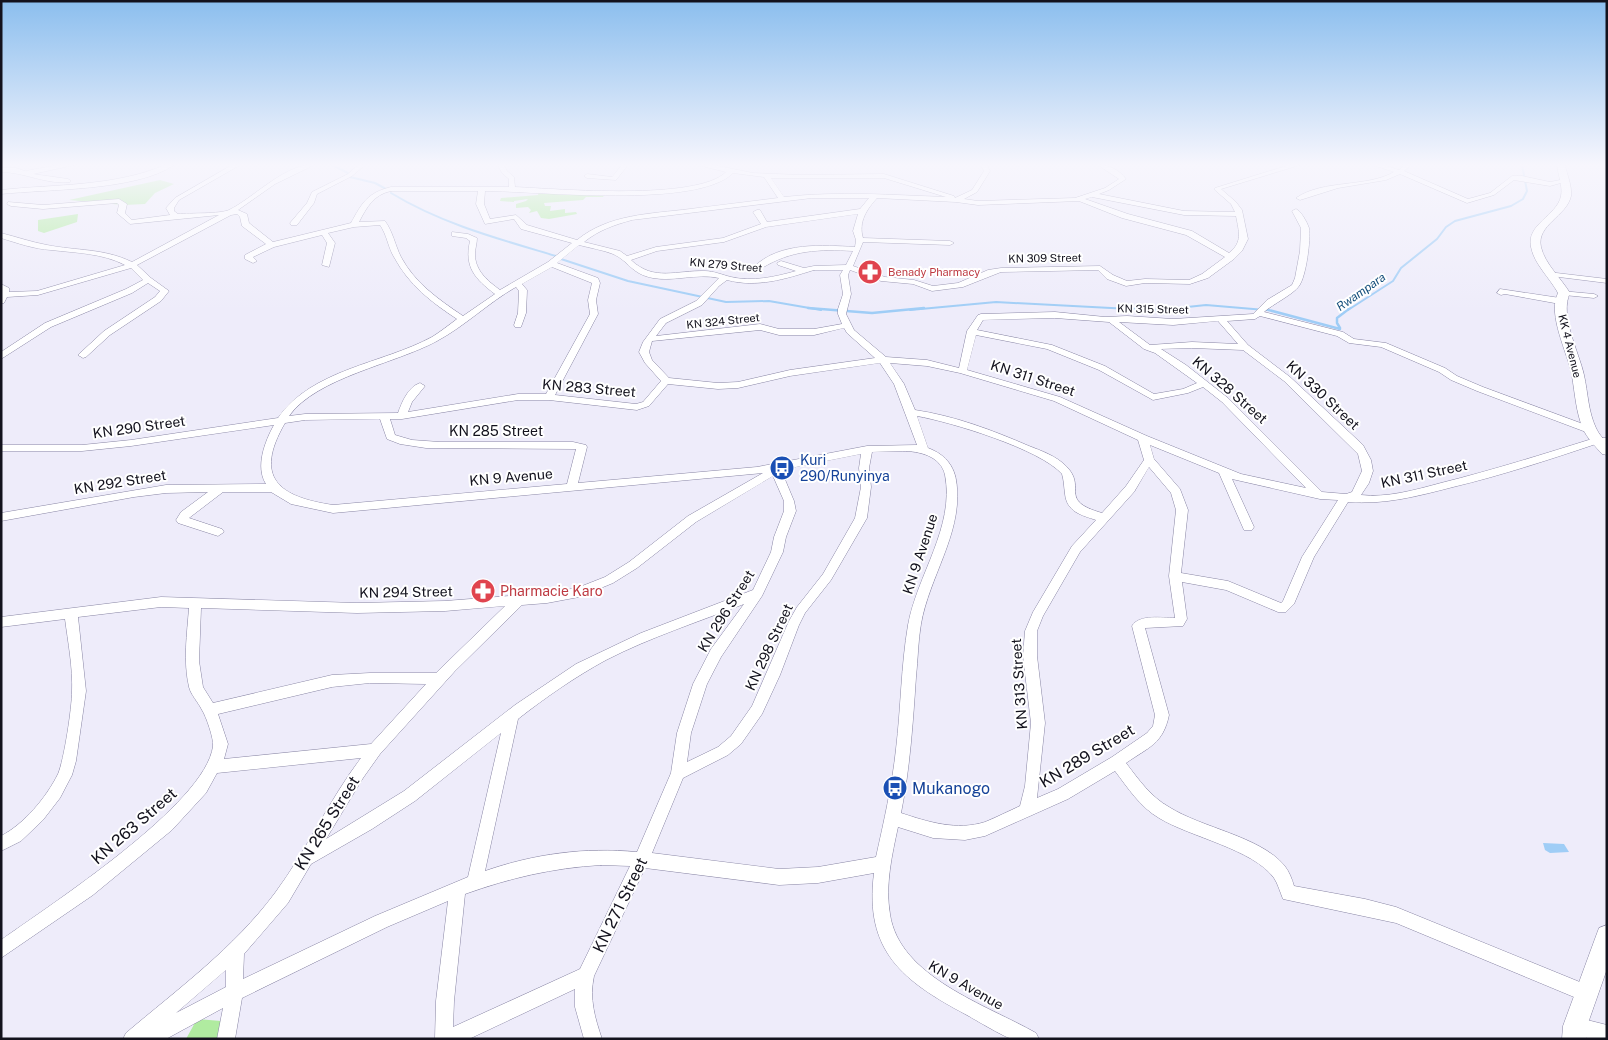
<svg xmlns="http://www.w3.org/2000/svg" width="1608" height="1040" font-family="'Public Sans',sans-serif">
<style>
.green{fill:#b0eba0}
.water{fill:#9fcdf6}
.lines{fill:none;stroke-linecap:round;stroke-linejoin:round}
.stream-far1{stroke:#9fcdf6;stroke-width:2}
.stream{stroke:#9fcdf6;stroke-width:2.5}
.street-casing{stroke:#8885a4;stroke-width:1}
.secondary-casing{stroke:#8885a4;stroke-width:1}
.street{fill:#fff;fill-rule:evenodd}
.secondary{fill:#fff;fill-rule:evenodd}
.labels{text-anchor:middle;dominant-baseline:central;stroke-width:4;stroke-linejoin:round;paint-order:stroke}
.far-street-label{font-size:11px;fill:#13121d;stroke:#fff}
.far-health-label{font-size:11px;fill:#be3a42;stroke:#fff;text-anchor:start}
.far-water-label{font-size:12px;font-style:italic;fill:#17517d;stroke:#fff}
.street-label{font-size:14px;fill:#13121d;stroke:#fff}
.transit-label{font-size:14px;fill:#164399;stroke:#fff;text-anchor:start}
.health-label{font-size:14px;fill:#be3a42;stroke:#fff;text-anchor:start}
.near-street-label{font-size:16px;fill:#13121d;stroke:#fff}
.near-transit-label{font-size:16px;fill:#164399;stroke:#fff;text-anchor:start}
</style>
<rect width="100%" height="100%" fill="#eeecfa"/>
<path class="green" d="M160 180 174 184 155 193 145 204 124 205 69 200Z
M539 191 605 194 603 197H586L583 200 544 203 545 206H551L550 211 565 209V213L576 212 577 214 549 219 541 218 537 211 529 213 531 210 528 207 516 208V204L526 201 528 199 514 201V202L500 201 501 198 538 195Z
M78 214 77 222 44 233 38 231V220Z
M197 1019 221 1021 218 1039H186Z"/>
<path class="water" d="M1543 843 1564 844 1569 852 1550 853 1545 850Z"/>
<g class="lines">
<path class="stream-far1" d="M332 165 348 173
M350 177 375 183 386 189
M391 193C442 224 499 239 556 256
M561 259 628 281 726 302 769 301 821 310
M910 310 996 302 1149 310
M1159 310 1206 305 1265 310
M1348 310 1393 281 1401 268 1437 239 1446 227 1455 221 1511 206 1523 199 1527 191 1522 165"/>
<path class="stream" d="M808 308 872 313 924 308
M1124 308 1156 310 1172 308
M1261 308 1340 329
M1340 328 1337 323V318L1350 308"/>
<defs>
<path id="street" d="M58 165H74L33 174 68 179 71 181 70 182C46 185 25 172 1 172V168H16L25 171Z
M165 165H174C136 191 48 189 1 194V190C56 184 113 187 165 165Z
M232 165H240L179 200 174 208V211L178 214C190 213 220 214 229 210 252 199 284 165 311 165L310 167 275 184 238 210 247 214 249 223 273 242 351 223C362 203 367 193 391 187H509V179L502 173 498 165H504L507 171 514 177 515 187C559 189 697 201 726 172L698 165H713L753 173 801 175 884 174 954 196 955 198 972 190 984 171 981 165H987L990 171 977 192 964 199 978 201 1075 198 1105 188 1119 179 1098 165C1110 165 1119 170 1126 179L1109 190 1099 194 1184 211 1235 212 1231 204 1215 190V188L1289 165H1300L1221 189 1236 202 1242 210 1248 239 1242 251 1234 259 1208 278 1190 284 1145 283 1126 286 1107 279 1098 270 1001 272 963 287 932 291 913 284 881 281 850 270 848 275 851 294 846 314 854 330 886 357 927 360 959 368 967 331 978 315 981 314 1055 312 1105 317 1127 316 1173 319 1253 314 1267 300 1292 285 1295 278 1300 251 1301 228 1292 211 1296 209C1301 211 1307 222 1309 228 1311 239 1306 277 1299 286 1294 294 1273 304 1264 312L1343 332 1354 339 1386 343 1445 368 1457 376 1483 387 1594 428 1595 430 1590 433 1586 432 1477 391 1451 380 1439 372 1381 347 1349 343 1337 336 1260 316 1255 319 1227 321 1248 345 1290 377 1363 445 1371 460 1373 471 1369 483 1361 495C1387 498 1415 490 1441 483 1493 470 1544 454 1595 438H1607V444L1599 443C1551 459 1503 475 1453 487 1418 496 1385 505 1348 502L1314 557 1294 604 1286 612H1278L1226 590 1182 582 1187 619 1183 626 1145 628 1169 715C1163 744 1149 747 1126 763 1139 780 1151 797 1169 807 1202 828 1259 836 1284 865 1289 871 1292 879 1294 886L1365 899 1396 907 1592 987 1595 993 1592 999 1586 1002 1396 923 1283 899C1280 892 1278 884 1274 878 1253 849 1190 837 1159 818 1140 807 1128 788 1115 771L1068 799 985 836 965 840 933 838 898 827C892 855 885 885 890 914 899 977 987 1005 1036 1033L1039 1039C1031 1039 1020 1040 1012 1039 1002 1036 976 1020 965 1014 903 981 864 951 874 873L818 883 779 885 645 868 594 976C589 999 595 1018 602 1039H584L575 1007V989L469 1039H435L436 1001 448 901 387 927 242 998 235 1039H217L223 1008 166 1039H123L126 1033C178 989 234 948 275 893 307 850 329 800 361 758L217 773 206 793 172 830 93 895 1 958V940C50 905 206 804 213 746 214 739 206 716 202 710 198 702 191 695 189 687 183 661 187 634 189 608L161 607 78 617 86 691 76 761 72 775 60 798 43 820 21 841 1 851V836C24 824 46 798 58 774 64 760 72 708 72 691 73 668 68 642 65 619L1 627V617L161 597 357 603 445 601 547 593 577 588 605 577 629 562 688 516 763 473 333 513 291 504 271 492H223L189 518 222 529 224 532 218 536 178 523 176 520 181 512 208 492 166 493 134 497 1 521V513L166 485 266 484C255 467 265 441 274 425L131 446 82 451H1V445H82L131 440 278 418C312 369 382 364 432 337 440 332 449 325 457 319 431 302 409 285 394 257 388 247 387 235 380 225L354 227 328 233 335 243 329 267 322 265 327 243 322 235 274 247 253 257 257 261 253 263 245 259V255L266 244 242 226 240 217 237 214 231 215 137 265 151 278 169 291 161 301 110 335 86 357 83 358 78 355 104 331 155 297 160 291 148 283 132 293 51 327 1 359V352L45 323 126 289 143 280 131 268 38 295 7 297 4 303H1V284L9 288V292L37 291 125 265C102 253 76 253 51 250 34 249 17 243 1 238V233C17 237 31 242 47 245 77 251 103 248 132 262L219 215 130 224 117 213 119 205 117 203 43 209 11 206 7 204 8 202 43 205 119 199 127 204 125 213 132 220 170 215 166 208 175 198ZM733 173 764 177 778 198C749 202 719 205 690 209 650 214 609 214 577 240L527 225 516 215 490 219 484 204 485 191C537 191 698 209 733 173ZM771 178H884L946 197C892 195 838 191 784 197ZM391 191H478L476 204 485 224 514 219 521 229 572 243 548 262 500 290C488 281 475 271 475 254 475 249 477 243 477 238L468 234 452 232V236L466 238 470 241C464 267 475 279 495 294L463 316C438 299 415 283 401 257 395 245 393 232 385 221L359 222C367 207 373 195 391 191ZM1092 197 1184 215 1236 216C1239 232 1243 242 1229 253L1192 231 1128 214 1085 199ZM812 198H869L860 209 767 222 760 210H757L753 212 761 224 723 238 656 247 627 256 620 251 584 242C599 230 614 225 632 220ZM877 198 956 202 978 205 1079 201 1122 218 1186 235 1225 257 1202 274 1189 280 1145 279 1127 281 1113 275 1100 266 1001 268 988 270 958 283 933 286 914 280 885 277 853 266 863 242 950 245 954 243 950 241 863 238C858 222 867 209 877 198ZM858 214 853 231 856 240 855 247C823 245 780 242 755 266L762 268C791 250 820 249 853 251L846 265 814 266 804 268 781 261 777 263 778 265 796 271C775 277 752 282 731 277 723 275 713 271 705 271 677 270 654 282 631 260L657 251 724 242 766 227ZM579 245C590 248 603 250 613 254 629 261 631 274 653 278 674 282 696 273 719 278L696 301 660 319 643 342 639 352 645 363 661 381 643 402 636 404 555 395 598 314 596 300 600 283 598 278 557 263ZM552 267 592 283 588 300 590 314 546 394H518L408 412 412 402 425 386 420 383C408 387 402 402 398 413L305 414 289 416C317 377 395 364 437 341 465 326 488 303 516 287L519 291 518 313 514 325 515 327H521L526 313 527 290 522 284ZM814 270H843L840 275 843 294 838 309V314L842 324 814 329H779L760 324 656 336 666 323 702 305 719 286 727 280C757 288 785 279 814 270ZM1055 318 1109 322 1144 349 1155 353 1197 383 1183 389 1154 394 1105 366 1052 345 977 330 983 320ZM1218 321 1238 344 1192 342 1150 345 1119 322 1173 325ZM844 328 847 333 875 358 790 370 738 382 718 383 669 378 652 360 649 352 652 341 760 330 779 335H814ZM976 335 1047 349 1099 370 1153 400 1188 393 1203 387 1222 402 1306 488 1241 474 1147 436 1060 397 967 370ZM1192 348 1243 350 1284 381 1358 454 1362 471 1352 492 1346 494 1322 492 1228 398 1186 365 1161 349ZM880 363 894 384 917 445 867 446 757 467 578 483 587 447 586 445 573 442H440L412 440 395 435 390 419H402L518 400H549L637 410 649 406 668 384 718 389 738 388 790 376ZM890 363 927 366 960 373 1054 401 1138 440 1144 460 1126 486 1102 513C1057 500 1088 488 1066 466 1056 456 1042 451 1029 446 992 430 955 416 915 410L904 384ZM917 416C951 422 1040 449 1062 474 1064 481 1064 487 1065 494 1067 512 1081 515 1096 520L1072 546 1033 612 1025 631 1023 656 1031 723 1025 786 1020 806C1009 811 997 817 985 822 957 831 928 822 901 813 910 768 913 722 916 677 918 659 918 641 921 624 929 578 961 535 957 488 956 468 947 455 928 448ZM380 419 387 439 400 444 426 448 576 449 567 484 333 505C279 497 253 478 285 423L305 420ZM1150 445 1219 473 1244 530H1252L1254 527 1232 479 1320 499 1338 500 1302 557 1283 601 1281 603 1228 581 1181 573 1188 510 1180 489 1154 459ZM903 451C919 451 941 456 945 475 955 527 917 575 908 625 901 666 901 708 896 749 892 786 884 821 876 857L818 867 779 869 652 853 683 778 728 755 741 744 762 714 780 675 799 625 805 613 831 580 867 518 871 487 869 468 872 452ZM861 454 859 468 861 487 855 518 823 574 797 607 789 621 752 706 731 736 718 747 687 762 691 733 707 684 721 657 762 596 783 552 786 537 796 511 794 501 781 470ZM1149 467 1171 493 1176 510 1169 576 1175 618C1162 618 1139 614 1132 626L1155 715 1153 726 1147 733 1112 757 1058 789 1037 798 1045 723 1037 656V631L1043 616 1080 552 1134 492ZM773 476 784 501V511L774 537 771 552 753 590 641 633 576 664 515 705 404 791 326 839 363 778 380 754 455 671 522 605 547 603 579 597 613 583 637 568 696 522ZM744 604 711 649 693 684 677 733 671 773 637 852C585 847 534 854 485 871L518 719C546 697 575 677 606 660 651 637 698 622 744 604ZM505 606 436 673H370L332 675 213 703 203 687 199 661 201 608 357 613 445 611ZM370 683 426 684 371 744 224 759 228 744 218 714 332 687ZM501 733 468 877 375 916 243 979 244 954 288 903 311 864 372 829 415 801ZM601 865 630 866 580 969 453 1027 454 1001 465 894C510 878 552 868 601 865ZM226 970V987L176 1013Z
M358 165H365L352 176 317 194 314 203 297 225H291L290 223 307 203 312 192 348 174Z
M622 165H628L616 180 587 178 584 176 587 174 612 177Z
M1373 165H1384L1399 170 1404 165H1411L1404 171 1468 199 1490 193 1512 176H1522L1550 182 1565 179 1568 181 1550 186 1514 180 1494 195 1467 203 1400 174 1386 180 1338 188 1300 200 1296 198C1324 179 1366 188 1394 172Z
M1548 272 1607 279V283L1551 276 1547 274Z
M1500 289 1560 298 1564 301 1560 304 1505 294 1501 295 1497 293Z
M1561 291 1594 294 1598 296 1594 298 1564 295 1560 293Z
M1575 1017 1607 1025V1039H1590L1569 1032 1566 1026 1569 1020Z"/>
<path id="secondary" d="M1557 165H1565C1567 175 1572 185 1571 196 1567 216 1536 225 1541 247 1545 264 1561 278 1570 293 1559 315 1579 352 1584 375 1588 393 1588 411 1596 428 1603 442 1607 437 1607 455L1602 454C1596 447 1587 438 1583 429 1576 412 1575 394 1572 376 1568 353 1547 315 1558 293 1550 278 1534 264 1531 247 1526 224 1557 216 1561 196 1563 186 1558 175 1557 165Z
M1607 925V969L1587 1026 1586 1039H1562L1563 1026 1596 936 1599 928Z"/>
</defs>
<use href="#street" class="street-casing"/>
<use href="#secondary" class="secondary-casing"/>
<use href="#street" class="street"/>
<use href="#secondary" class="secondary"/>
</g>
<linearGradient id="sky" x2="0" y2="1"><stop stop-color="#8bbeee"/><stop offset="0.53" stop-color="#f7f6fd"/><stop offset="1" stop-color="#f7f6fd" stop-opacity="0"/></linearGradient>
<rect width="1608" height="311" fill="url(#sky)"/>
<defs>
<symbol id="pharmacy-disc" viewBox="-11 -11 22 22"><circle r="9.5" fill="#e0444e" stroke="#fff"/><path d="M-2-6h4v4h4v4h-4v4h-4v-4h-4v-4h4Z" fill="#fff"/></symbol>
<symbol id="bus-disc" viewBox="-11 -11 22 22"><circle r="9.5" fill="#1a4fb4" stroke="#fff"/><path d="M-5-6H5V4H4V6H2V4H-2V6H-4V4H-5ZM-3.5-4V0h7V-4ZM-3.5 1.2v1.5H-2V1.2ZM2 1.2v1.5H3.5V1.2Z" fill="#fff"/></symbol>
</defs>
<g fill-rule="evenodd">
<use href="#pharmacy-disc" x="856" y="258" width="28" height="28"/>
<use href="#bus-disc" x="768" y="454" width="28" height="28"/>
<use href="#pharmacy-disc" x="469" y="577" width="28" height="28"/>
<use href="#bus-disc" x="881" y="774" width="28" height="28"/>
</g>
<g class="labels">
<g class="far-street-label">
<text transform="translate(1045 258) rotate(-1)">KN 309 Street</text>
<text transform="translate(726 265) rotate(5)">KN 279 Street</text>
<text transform="translate(1153 309) rotate(1)">KN 315 Street</text>
<text transform="translate(723 321) rotate(-6)">KN 324 Street</text>
<text transform="translate(1570 346) rotate(76)">KK 4 Avenue</text>
</g>
<g class="far-health-label">
<text x="888" y="272">Benady Pharmacy</text>
</g>
<g class="far-water-label">
<text transform="translate(1361 292) rotate(-35)">Rwampara</text>
</g>
<g class="street-label">
<text transform="translate(1033 378) rotate(18)">KN 311 Street</text>
<text transform="translate(589 388) rotate(5)">KN 283 Street</text>
<text transform="translate(1230 390) rotate(41)">KN 328 Street</text>
<text transform="translate(1323 395) rotate(43)">KN 330 Street</text>
<text transform="translate(139 427) rotate(-8)">KN 290 Street</text>
<text x="496" y="431">KN 285 Street</text>
<text transform="translate(1424 474) rotate(-12)">KN 311 Street</text>
<text transform="translate(511 477) rotate(-5)">KN 9 Avenue</text>
<text transform="translate(120 482) rotate(-9)">KN 292 Street</text>
<text transform="translate(920 554) rotate(-72)">KN 9 Avenue</text>
<text transform="translate(406 592) rotate(-1)">KN 294 Street</text>
<text transform="translate(726 611) rotate(-58)">KN 296 Street</text>
<text transform="translate(769 647) rotate(-65)">KN 298 Street</text>
<text transform="translate(1019 684) rotate(-94)">KN 313 Street</text>
<text transform="translate(966 985) rotate(30)">KN 9 Avenue</text>
</g>
<g class="transit-label">
<text x="800" y="460">Kuri<tspan x="800" dy="16">290/Runyinya</tspan></text>
</g>
<g class="health-label">
<text x="500" y="591">Pharmacie Karo</text>
</g>
<g class="near-street-label">
<text transform="translate(1087 756) rotate(-31)">KN 289 Street</text>
<text transform="translate(327 823) rotate(-58)">KN 265 Street</text>
<text transform="translate(134 826) rotate(-41)">KN 263 Street</text>
<text transform="translate(620 905) rotate(-64)">KN 271 Street</text>
</g>
<g class="near-transit-label">
<text x="912" y="788">Mukanogo</text>
</g>
</g>
<rect width="1608" height="1040" fill="none" stroke="#13121d" stroke-width="5"/>
</svg>
